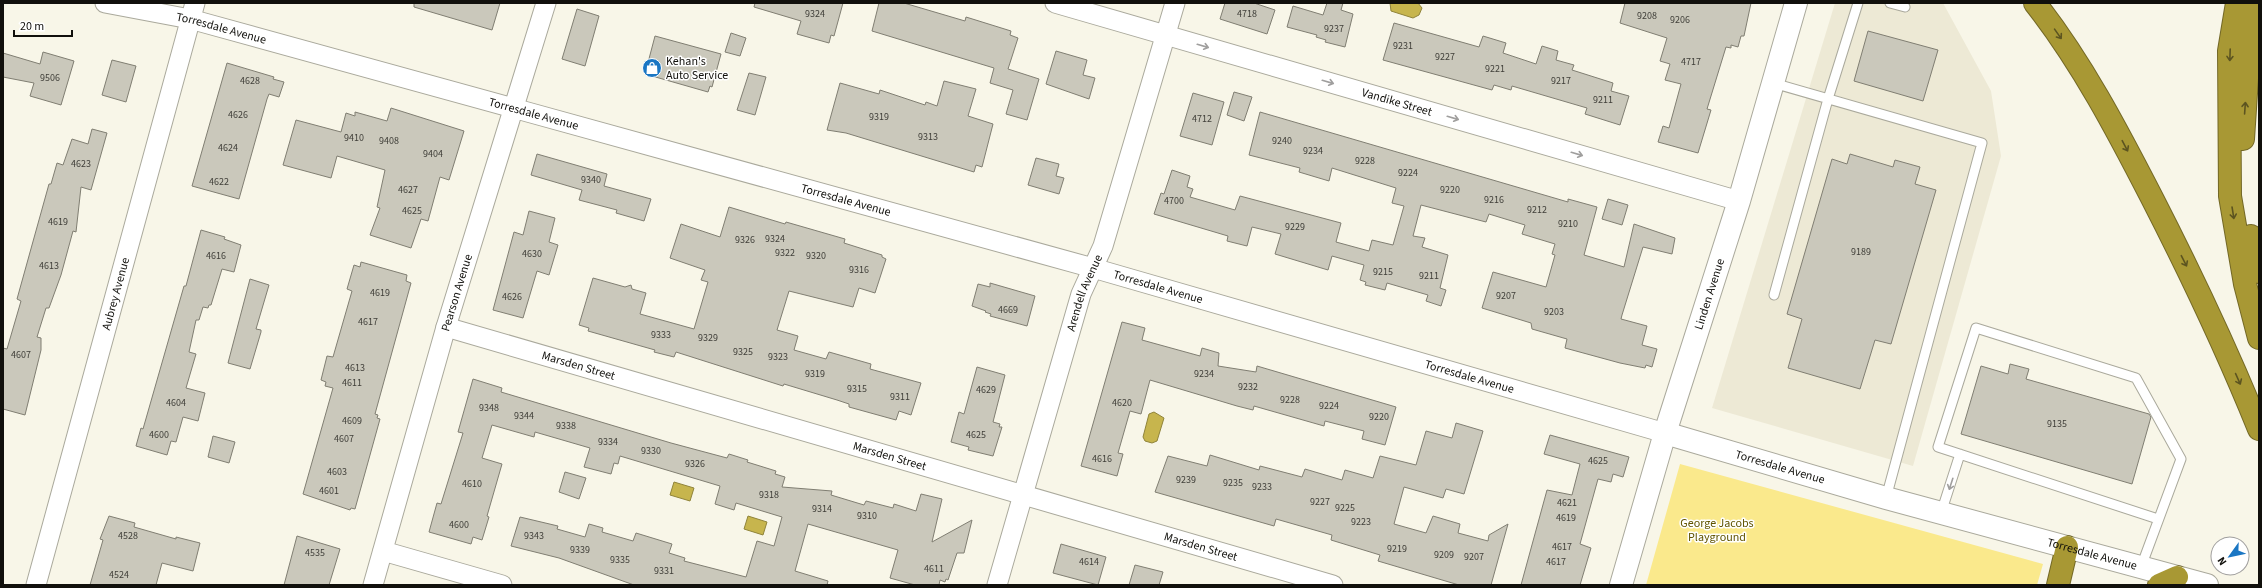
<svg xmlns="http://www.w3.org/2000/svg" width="2262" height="588" font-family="'Source Sans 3',sans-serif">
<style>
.built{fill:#ede9d5}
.green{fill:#fae98c}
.water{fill:#c7b54d;stroke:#90843a}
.building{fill:#cac8bb;stroke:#807e72}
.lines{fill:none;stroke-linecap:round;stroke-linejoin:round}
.service-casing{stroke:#aaa99c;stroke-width:11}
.minor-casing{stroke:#aaa99c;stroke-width:21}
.tertiary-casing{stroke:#aaa99c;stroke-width:24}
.motorway-casing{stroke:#736826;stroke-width:24}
.service{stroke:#fff;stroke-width:9}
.minor{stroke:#fff;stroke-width:19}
.tertiary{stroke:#fff;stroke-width:22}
.motorway{stroke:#a89834;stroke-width:22}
.oneway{stroke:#5c5420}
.oneway2{stroke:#a09f9e}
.labels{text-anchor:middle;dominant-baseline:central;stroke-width:3;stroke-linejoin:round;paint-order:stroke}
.number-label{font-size:10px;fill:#3f3e38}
.street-label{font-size:12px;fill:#11100c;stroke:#fff}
.poi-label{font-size:12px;fill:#11100c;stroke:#fff;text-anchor:start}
.park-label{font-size:12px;fill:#605400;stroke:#fff}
</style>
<rect width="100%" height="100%" fill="#f8f6e8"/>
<path class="built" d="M1835 3H1943L1991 91 2001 156 1913 466 1712 408Z"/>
<path class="green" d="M1680 464 2043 564 2037 585H1646Z"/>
<path class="water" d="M1390 3H1418L1422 8 1419 15 1413 18 1391 11Z
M1154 412 1164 418 1157 441 1152 443 1145 441 1143 437 1149 414Z
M674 482 694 488 690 501 670 495Z
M748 516 767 522 763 535 744 529Z"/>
<path class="building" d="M414 3H500L492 30 414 7Z
M755 3H843L834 36 831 35 829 43 797 34 801 21 754 7Z
M879 3H904L965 21 966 17 1011 31 1010 35 1018 38 1008 69 1039 79 1027 120 1006 114 1013 90 990 83 994 68 872 31Z
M1225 3H1254L1275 10 1267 34 1220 19Z
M1327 3H1343L1341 10 1353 14 1345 47 1325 42 1326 40 1316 37 1317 35 1287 27 1293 6 1323 15Z
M1625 3H1751L1744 36H1741L1738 47 1731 45V48L1726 47 1707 109 1711 110 1698 153 1658 142 1663 126 1669 128 1681 84 1665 80 1670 64 1660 61 1667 38 1620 23Z
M577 9 599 16 585 66 562 59Z
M1394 23 1479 47 1483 36 1506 43 1503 53 1536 64 1542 46 1558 51 1556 60 1574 65 1572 70 1613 83 1611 91 1629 96 1620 125 1585 114 1587 108 1512 86 1511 90 1494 85 1492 90 1383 60Z
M1868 31 1938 50 1923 101 1854 81Z
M731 33 746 38 740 56 725 52Z
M655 36 721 54 712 87 710 86 708 92 645 74Z
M1056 51 1087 60 1083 75 1095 78 1089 99 1046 84Z
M43 52 74 61 61 105 30 96 34 83 3 77V53L40 64Z
M112 60 136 66 126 102 102 95Z
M227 63 274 77 273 79 284 82 279 97 269 94 267 99 239 199 192 186Z
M749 73 766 77 755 115 737 110Z
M944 81 976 89 968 116 993 124 982 167 976 165 974 172 846 133 827 130 840 83 879 94 880 90 925 105 926 102 937 106Z
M1234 92 1252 97 1244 121 1227 115Z
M1193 93 1224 102 1212 145 1180 136Z
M391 108 464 131 449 180 440 177 428 221 421 219 411 248 370 235 380 208 377 207 385 170 337 156 331 178 283 165 296 120 341 132 346 113 355 116V112L387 121Z
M1260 112 1568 202V199L1597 207 1584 255 1624 267 1634 224 1675 238 1672 254 1643 247 1622 315 1621 319 1647 326 1642 345 1657 349 1652 367 1646 365 1645 368 1620 363 1565 348 1567 339 1532 329 1531 323 1482 308 1493 272 1546 287 1555 255 1552 254 1555 244 1522 234 1525 225 1489 214 1486 222 1421 205 1413 236 1425 238 1422 247 1448 255 1440 288 1446 290 1441 306 1426 301 1428 295 1387 283 1385 290 1365 285 1366 282 1360 280 1364 265 1332 256 1328 270 1275 254 1281 234 1252 227 1247 246 1227 241 1228 236 1154 214 1161 193 1164 194 1172 170 1190 176 1187 187 1193 189 1190 197 1235 210 1240 196 1341 223 1336 242 1369 251 1372 240 1393 245 1404 206 1392 203 1396 188 1332 168 1329 181 1299 172 1300 168 1249 155Z
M92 129 107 133 91 190 81 187 76 232 73 231 61 275 49 308H46L37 337 41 338V350L25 415 3 409V348L7 349 21 301 17 299 49 184H51L57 163 63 165 72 139 88 144Z
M537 154 607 174 604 186 651 199 644 221 616 213 617 210 579 200 582 190 531 175Z
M1850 154 1893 167 1895 160 1920 167 1915 184 1936 190 1891 344 1875 340 1860 389 1788 368 1802 319 1787 314 1832 159 1847 164Z
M1036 158 1059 164 1056 176 1064 178 1059 194 1028 185Z
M1608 199 1628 205 1622 225 1602 219Z
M729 207 785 224 786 222 845 239 844 243 882 255V257L886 259 875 293 859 288 853 307 789 291 777 330 798 336 794 350 826 359 829 352 871 364 870 369 921 383 911 415 899 411 896 420 849 407V404L837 400 784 384 783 386 676 352 674 357 654 352 655 350 588 331 589 328 579 325 593 278 625 287 631 285 632 289 646 293 640 314 694 329 708 282 701 280 705 270 670 258 681 224 720 237Z
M529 211 555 218 549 242 558 245 549 275 537 271 523 318 493 310 514 232 523 235Z
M201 230 225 237 224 239 241 245 234 272 222 269 211 305H209L208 308 203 307 199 320H196L189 352 196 354 186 388 205 393 198 421 183 417 176 442 171 441 167 455 136 446 141 428 143 429 184 286H186Z
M361 262 407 275 406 281 411 283 375 414 378 415 377 418 380 419 355 509 351 508 350 510 303 494 333 388 325 386 326 382 321 380 327 356 333 357 352 291 347 289 354 265 360 267Z
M250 279 269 285 256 329 261 330V332L250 369 228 363Z
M990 283 1035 296 1027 326 990 316 991 314 985 312 986 311 972 306 978 284 990 287Z
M1122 322 1145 328 1142 340 1200 356 1202 348 1219 353 1218 366 1256 372 1257 366 1396 407 1385 445 1362 439 1364 431 1325 421 1324 426 1254 406 1253 410 1237 406 1150 380 1141 414 1130 411 1118 453 1123 454 1117 476 1081 466Z
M2010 364 2029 369 2026 379 2149 414 2151 417 2132 484 1961 434 1981 366 2008 374Z
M977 367 1005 375 993 422 1000 424 999 427H1002L993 456 968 450 969 447 951 442 959 412 964 414Z
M473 379 502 388 501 392 671 443 727 458 729 454 748 460 747 462 776 471 775 474 785 477 782 487 832 491 831 495 864 505 866 501 893 508 894 504 916 511 921 494 942 499 932 542 972 520 964 553H957L948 580 946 579 945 582 940 580 939 585H915L890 578 898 550 808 524 795 571 828 581 827 585H634L559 558 511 546 520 517 558 526 557 529 585 537 589 524 603 528 602 532 633 541 636 533 672 544 669 553 685 558 684 561 746 577 757 541 774 546 782 517 736 503 734 510 715 504 720 486 620 456 618 464 614 463 611 474 584 467 590 448 535 432 534 437 492 425 482 458 502 464 487 516 489 517 482 540 473 537 471 544 429 532 437 503 441 504 463 433 458 432Z
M1456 423 1483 431 1464 494 1446 489 1443 498 1404 487 1394 524 1426 533 1433 516 1460 524 1458 533 1488 541 1489 535 1508 524 1491 585H1459L1378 561 1380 555 1331 540 1332 535 1276 519 1274 526 1155 492 1168 456 1207 466 1210 455 1259 470 1260 466 1302 477 1305 469 1342 480 1345 470 1373 478 1380 456 1416 465 1426 431 1452 438Z
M1550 435 1629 457 1623 477 1613 474 1611 482 1598 479 1580 544 1591 548 1580 585H1521L1547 490 1572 495 1580 464 1544 454Z
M213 436 235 442 229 463 208 457Z
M565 472 586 478 579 499 559 492Z
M109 516 135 523 134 527 176 539V537L200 543 193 571 162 563 156 585H90L103 540 100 539Z
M297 536 340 549 329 585H284Z
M1061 544 1106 557 1098 585 1053 573Z
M1135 565 1163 572 1159 585H1129Z"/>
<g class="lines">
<defs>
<path id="service" d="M1890 3 1905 7
M1773 83 1982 143 1886 498
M1774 295 1828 99 1858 3
M1941 513 1960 454
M2141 567 2181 459 2136 378 1976 328 1938 447 2158 519"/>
<g id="minor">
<path id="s1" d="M105 3 190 19 513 108 1093 268 1665 433"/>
<path id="s2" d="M1055 3 1739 201"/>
<path id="s3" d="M446 327 1333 585"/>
<path d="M383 551 502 585"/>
<path id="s4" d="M36 585 195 3"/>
<path id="s5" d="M373 585 446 327 546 3"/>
<path id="s6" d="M997 585 1081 294 1103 246 1175 3"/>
</g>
<g id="tertiary">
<path id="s7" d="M1665 433 1886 498 2207 585"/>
<path id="s8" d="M1621 585 1665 433 1739 201 1796 3"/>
</g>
<path id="motorway" d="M2035 3C2082 63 2117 130 2152 198 2191 274 2227 350 2259 429
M2237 3 2229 51 2230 196 2245 284 2259 338
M2243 139 2249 48 2258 3
M2251 236 2259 272
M2058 585 2067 547
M2159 585 2177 577"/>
</defs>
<use href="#service" class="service-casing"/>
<use href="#minor" class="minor-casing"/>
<use href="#tertiary" class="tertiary-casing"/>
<use href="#motorway" class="motorway-casing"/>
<use href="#service" class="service"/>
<use href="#minor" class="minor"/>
<use href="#tertiary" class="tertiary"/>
<use href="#motorway" class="motorway"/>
</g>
<defs><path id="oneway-shaft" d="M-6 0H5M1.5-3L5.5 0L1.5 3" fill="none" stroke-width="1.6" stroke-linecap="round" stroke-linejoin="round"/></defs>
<g class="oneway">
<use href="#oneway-shaft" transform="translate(2058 34) rotate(55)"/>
<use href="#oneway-shaft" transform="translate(2230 55) rotate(92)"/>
<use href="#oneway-shaft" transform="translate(2245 108) rotate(-86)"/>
<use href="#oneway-shaft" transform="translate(2125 146) rotate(62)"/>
<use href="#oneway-shaft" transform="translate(2233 213) rotate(81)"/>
<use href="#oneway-shaft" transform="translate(2184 261) rotate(63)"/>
<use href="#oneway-shaft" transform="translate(2238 379) rotate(66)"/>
</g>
<g class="oneway2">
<use href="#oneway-shaft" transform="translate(1203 46) rotate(16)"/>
<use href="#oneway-shaft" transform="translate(1328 82) rotate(16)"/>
<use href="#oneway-shaft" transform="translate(1453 118) rotate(16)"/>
<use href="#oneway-shaft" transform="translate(1577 154) rotate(16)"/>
<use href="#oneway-shaft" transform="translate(1951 484) rotate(108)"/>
</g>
<defs>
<symbol id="shop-disc" viewBox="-11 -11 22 22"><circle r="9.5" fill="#1a76c3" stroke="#fff"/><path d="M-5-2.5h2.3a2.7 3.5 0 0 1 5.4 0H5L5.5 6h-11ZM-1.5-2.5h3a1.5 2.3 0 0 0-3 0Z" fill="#fff"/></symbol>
</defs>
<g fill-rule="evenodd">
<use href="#shop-disc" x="641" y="57" width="22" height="22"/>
</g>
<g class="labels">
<g class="number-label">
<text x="815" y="14">9324</text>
<text x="1247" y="14">4718</text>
<text x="1647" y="16">9208</text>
<text x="1680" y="20">9206</text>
<text x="1334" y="29">9237</text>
<text x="1403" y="46">9231</text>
<text x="1445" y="57">9227</text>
<text x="1691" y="62">4717</text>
<text x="1495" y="69">9221</text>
<text x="50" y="78">9506</text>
<text x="250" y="81">4628</text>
<text x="1561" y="81">9217</text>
<text x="1603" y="100">9211</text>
<text x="238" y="115">4626</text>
<text x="879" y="117">9319</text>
<text x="1202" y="119">4712</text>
<text x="928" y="137">9313</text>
<text x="354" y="138">9410</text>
<text x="389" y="141">9408</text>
<text x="1282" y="141">9240</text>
<text x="228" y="148">4624</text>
<text x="1313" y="151">9234</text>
<text x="433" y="154">9404</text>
<text x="1365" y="161">9228</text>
<text x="81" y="164">4623</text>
<text x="1408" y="173">9224</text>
<text x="591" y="180">9340</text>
<text x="219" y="182">4622</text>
<text x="408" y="190">4627</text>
<text x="1450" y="190">9220</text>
<text x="1494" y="200">9216</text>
<text x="1174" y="201">4700</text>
<text x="1537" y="210">9212</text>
<text x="412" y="211">4625</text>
<text x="58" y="222">4619</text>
<text x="1568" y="224">9210</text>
<text x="1295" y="227">9229</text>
<text x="775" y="239">9324</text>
<text x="745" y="240">9326</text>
<text x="1861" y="252">9189</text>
<text x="785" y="253">9322</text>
<text x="532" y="254">4630</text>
<text x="216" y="256">4616</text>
<text x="816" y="256">9320</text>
<text x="49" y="266">4613</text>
<text x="859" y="270">9316</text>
<text x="1383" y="272">9215</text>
<text x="1429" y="276">9211</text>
<text x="380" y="293">4619</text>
<text x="1506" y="296">9207</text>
<text x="512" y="297">4626</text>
<text x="1008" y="310">4669</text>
<text x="1554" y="312">9203</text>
<text x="368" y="322">4617</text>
<text x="661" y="335">9333</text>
<text x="708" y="338">9329</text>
<text x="743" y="352">9325</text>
<text x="21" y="355">4607</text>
<text x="778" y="357">9323</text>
<text x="355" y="368">4613</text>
<text x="815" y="374">9319</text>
<text x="1204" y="374">9234</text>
<text x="352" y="383">4611</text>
<text x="1248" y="387">9232</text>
<text x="857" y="389">9315</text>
<text x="986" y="390">4629</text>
<text x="900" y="397">9311</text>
<text x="1290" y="400">9228</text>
<text x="176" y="403">4604</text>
<text x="1122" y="403">4620</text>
<text x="1329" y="406">9224</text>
<text x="489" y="408">9348</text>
<text x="524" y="416">9344</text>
<text x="1379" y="417">9220</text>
<text x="352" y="421">4609</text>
<text x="2057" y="424">9135</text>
<text x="566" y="426">9338</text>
<text x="159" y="435">4600</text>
<text x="976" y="435">4625</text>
<text x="344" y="439">4607</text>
<text x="608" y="442">9334</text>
<text x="651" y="451">9330</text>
<text x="1102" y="459">4616</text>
<text x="1598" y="461">4625</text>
<text x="695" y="464">9326</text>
<text x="337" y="472">4603</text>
<text x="1186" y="480">9239</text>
<text x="1233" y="483">9235</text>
<text x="472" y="484">4610</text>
<text x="1262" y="487">9233</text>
<text x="329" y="491">4601</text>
<text x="769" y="495">9318</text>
<text x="1320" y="502">9227</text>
<text x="1567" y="503">4621</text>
<text x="1345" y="508">9225</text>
<text x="822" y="509">9314</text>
<text x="867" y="516">9310</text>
<text x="1566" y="518">4619</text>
<text x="1361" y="522">9223</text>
<text x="459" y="525">4600</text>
<text x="128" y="536">4528</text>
<text x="534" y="536">9343</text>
<text x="1562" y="547">4617</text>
<text x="1397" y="549">9219</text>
<text x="580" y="550">9339</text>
<text x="315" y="553">4535</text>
<text x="1444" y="555">9209</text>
<text x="1474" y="557">9207</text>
<text x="620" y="560">9335</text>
<text x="1089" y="562">4614</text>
<text x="1556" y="562">4617</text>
<text x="934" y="569">4611</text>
<text x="664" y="571">9331</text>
<text x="119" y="575">4524</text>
</g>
<g class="street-label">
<text stroke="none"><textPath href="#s1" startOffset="119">Torresdale Avenue</textPath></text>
<text stroke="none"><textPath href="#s2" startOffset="356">Vandike Street</textPath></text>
<text stroke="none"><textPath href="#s1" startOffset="443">Torresdale Avenue</textPath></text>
<text stroke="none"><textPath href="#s1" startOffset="767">Torresdale Avenue</textPath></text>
<text stroke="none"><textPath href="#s1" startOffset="1091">Torresdale Avenue</textPath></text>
<text stroke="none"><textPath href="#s5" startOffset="304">Pearson Avenue</textPath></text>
<text stroke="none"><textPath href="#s4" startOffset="302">Aubrey Avenue</textPath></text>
<text stroke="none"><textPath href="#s6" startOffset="305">Arendell Avenue</textPath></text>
<text stroke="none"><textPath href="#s8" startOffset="304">Linden Avenue</textPath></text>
<text stroke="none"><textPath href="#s3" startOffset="138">Marsden Street</textPath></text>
<text stroke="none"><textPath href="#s1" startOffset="1415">Torresdale Avenue</textPath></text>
<text stroke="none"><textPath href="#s3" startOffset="462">Marsden Street</textPath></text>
<text stroke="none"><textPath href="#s7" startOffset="120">Torresdale Avenue</textPath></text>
<text stroke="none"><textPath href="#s3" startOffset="786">Marsden Street</textPath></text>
<text stroke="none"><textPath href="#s7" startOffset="444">Torresdale Avenue</textPath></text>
</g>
<g class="poi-label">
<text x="666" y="61">Kehan's<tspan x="666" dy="14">Auto Service</tspan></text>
</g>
<g class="park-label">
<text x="1717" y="523">George Jacobs<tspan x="1717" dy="14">Playground</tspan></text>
</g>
</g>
<rect width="2262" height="588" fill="none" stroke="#11100c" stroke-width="8"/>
<g transform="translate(2230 556) rotate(237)"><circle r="19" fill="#ffffff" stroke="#a09f9e"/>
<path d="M0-3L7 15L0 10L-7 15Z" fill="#1a76c3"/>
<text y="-6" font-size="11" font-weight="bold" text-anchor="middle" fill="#11100c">N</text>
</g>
<path d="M14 30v6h58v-6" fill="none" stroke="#11100c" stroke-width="2"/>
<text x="20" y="30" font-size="12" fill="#11100c" stroke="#ffffff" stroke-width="3" paint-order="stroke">20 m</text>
</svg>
